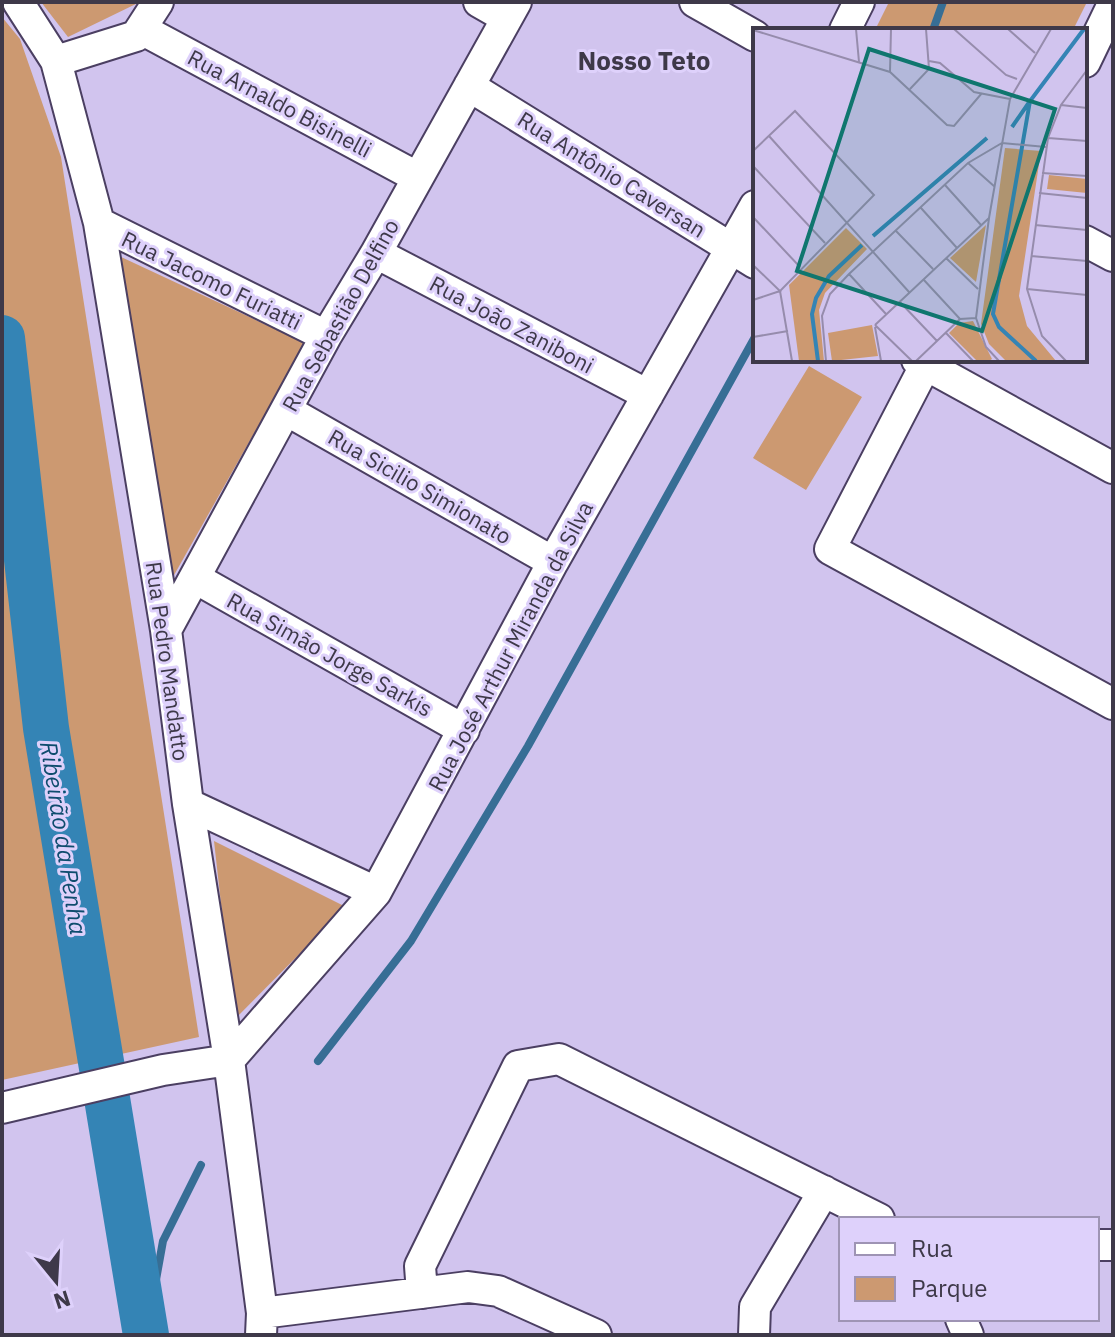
<svg xmlns="http://www.w3.org/2000/svg" width="1115" height="1337" font-family="'IBM Plex Sans',sans-serif">
<style>
.green{fill:#cc9971}
.lines{fill:none;stroke-linecap:round;stroke-linejoin:round}
.stream{stroke:#376e95;stroke-width:8}
.river{stroke:#3484b5;stroke-width:46}
.street-casing{stroke:#4b3f62;stroke-width:34}
.street{stroke:#fff;stroke-width:30}
.labels{text-anchor:middle;dominant-baseline:central;stroke-width:6;stroke-linejoin:round;paint-order:stroke}
.street-label{font-size:22px;fill:#3e3949;stroke:#ded1fb}
.water-label{font-size:24px;font-style:italic;fill:#0e4c6e;stroke:#ded1fb}
.quarter-label{font-size:26px;font-weight:bold;fill:#3e3949;stroke:#ded1fb}
.inset-river{fill:none;stroke:#3484b5;stroke-width:4}
.inset-road{fill:none;stroke:#968cac;stroke-width:2}
.view{fill:#0f766e;fill-opacity:0.15;stroke:#0f766e;stroke-width:4}
.inset-edge{fill:none;stroke:#3e3949;stroke-width:4}
</style>
<rect width="100%" height="100%" fill="#d1c4ee"/>
<path class="green" d="M41 2H140L68 37Z
M889 2H1087L1073 30H875Z
M2 17 20 39 61 157 199 1037 2 1080Z
M119 256 305 343 169 584Z
M809 366 862 397 806 490 753 458Z
M214 841 346 907 234 1020Z"/>
<g class="lines">
<path class="stream" d="M933 30 943 2
M318 1061 411 941 528 746 755 337
M146 1335 163 1241 201 1165"/>
<path class="river" d="M2 338 46 728 146 1335"/>
<defs>
<path id="street" d="M18 2 56 61 99 223 166 630 188 804 229 1060 262 1313 261 1335
M479 2 507 18
M695 2 755 36
M143 30 417 177
M845 30 859 2
M56 61 136 36 158 2
M1085 62 1113 4
M469 86 755 263
M99 223 326 336
M1085 241 1113 256
M376 253 648 395
M917 360 1113 468
M928 360 830 549 1113 704
M286 410 553 562
M195 578 464 730
M166 630 326 336 376 253 516 2
M188 804 376 892
M2 1108 163 1070 229 1060 376 892 553 562 755 206
M1097 1245H1113
M422 1293 420 1266 518 1066 559 1059 879 1219
M262 1313 468 1287 498 1291 596 1335
M961 1319 968 1335
M754 1335 755 1307 824 1191"/>
</defs>
<use href="#street" class="street-casing"/>
<use href="#street" class="street"/>
</g>
<g class="labels">
<g class="street-label">
<text transform="translate(280 103) rotate(28)">Rua Arnaldo Bisinelli</text>
<text transform="translate(612 174) rotate(32)">Rua Antônio Caversan</text>
<text transform="translate(212 280) rotate(26)">Rua Jacomo Furiatti</text>
<text transform="translate(340 315) rotate(-61)">Rua Sebastião Delfino</text>
<text transform="translate(512 324) rotate(28)">Rua João Zaniboni</text>
<text transform="translate(420 486) rotate(30)">Rua Sicilio Simionato</text>
<text transform="translate(510 646) rotate(-62)">Rua José Arthur Miranda da Silva</text>
<text transform="translate(330 654) rotate(29)">Rua Simão Jorge Sarkis</text>
<text transform="translate(168 661) rotate(82)">Rua Pedro Mandatto</text>
</g>
<g class="water-label">
<text transform="translate(64 838) rotate(81)">Ribeirão da Penha</text>
</g>
<g class="quarter-label">
<text x="644" y="60">Nosso Teto</text>
</g>
</g>
<g transform="translate(753 28)">
<rect width="334" height="334" fill="#d1c4ee"/>
<path d="M252 120 288 123 266 268 274 298 303 333H253L236 316 228 296ZM296 147 334 151V165L294 161ZM233 197 223 254 197 230ZM93 200 114 221 72 265 66 282 71 333H46L36 257ZM220 293 239 331 236 333H224L196 305 206 295ZM119 297 125 328 79 333 75 305Z" fill="#cc9971"/>
<path class="inset-river" d="M259 99 277 73M120 208 234 110M65 333 59 286 63 270 76 248 109 217M283 333 246 299 240 286 277 73 331 1"/>
<path class="inset-road" d="M103 1 106 34M201 1 253 47 264 51M255 1 282 25M0 2 137 44 194 97 201 98 229 65M176 33 187 35 221 64 257 71M137 44 138 1M157 61 176 41 173 1M308 77 334 80M16 108 156 264M295 110 334 113M0 123 42 83 121 167 27 263 39 333M215 135 242 159M0 138 72 215M289 145 334 148M192 157 228 197M286 165 334 170M168 180 204 220M0 189 47 239M282 197 334 202M143 203 180 241M278 228 334 233M193 230 225 261M0 237 27 263 0 272M96 246 133 286M170 251 207 291M274 261 334 267M146 273 184 313M122 297 236 190M122 297 159 333M122 299 128 333M193 305 220 333M0 309 35 303M73 333 69 288 77 266 96 246 215 135 249 115 293 119M163 333 207 291 223 290M246 333 233 319 223 290 236 190 257 71 298 1M313 333 289 308 274 261 295 110 308 77 334 42"/>
<path class="view" d="M116 21 302 81 229 303 44 243Z"/>
<rect width="334" height="334" class="inset-edge"/>
</g>
<rect width="1115" height="1337" fill="none" stroke="#3e3949" stroke-width="8"/>
<rect x="839" y="1217" width="260" height="104" fill="#ded1fb" stroke="#9e94b4" stroke-width="2"/>
<rect x="855" y="1243" width="40" height="12" fill="#ffffff" stroke="#9e94b4" stroke-width="2"/>
<text x="911" y="1257" font-size="24" fill="#3e3949">Rua</text>
<rect x="855" y="1277" width="40" height="24" fill="#cc9971" stroke="#9e94b4" stroke-width="2"/>
<text x="911" y="1297" font-size="24" fill="#3e3949">Parque</text>
<g transform="translate(56 1281) rotate(162)" stroke="#ded1fb" stroke-width="6" paint-order="stroke">
<path d="M0-6L14 30L0 20L-14 30Z" fill="#3e3949"/>
<text y="-12" font-size="22" font-weight="bold" text-anchor="middle" fill="#3e3949">N</text>
</g>
</svg>
